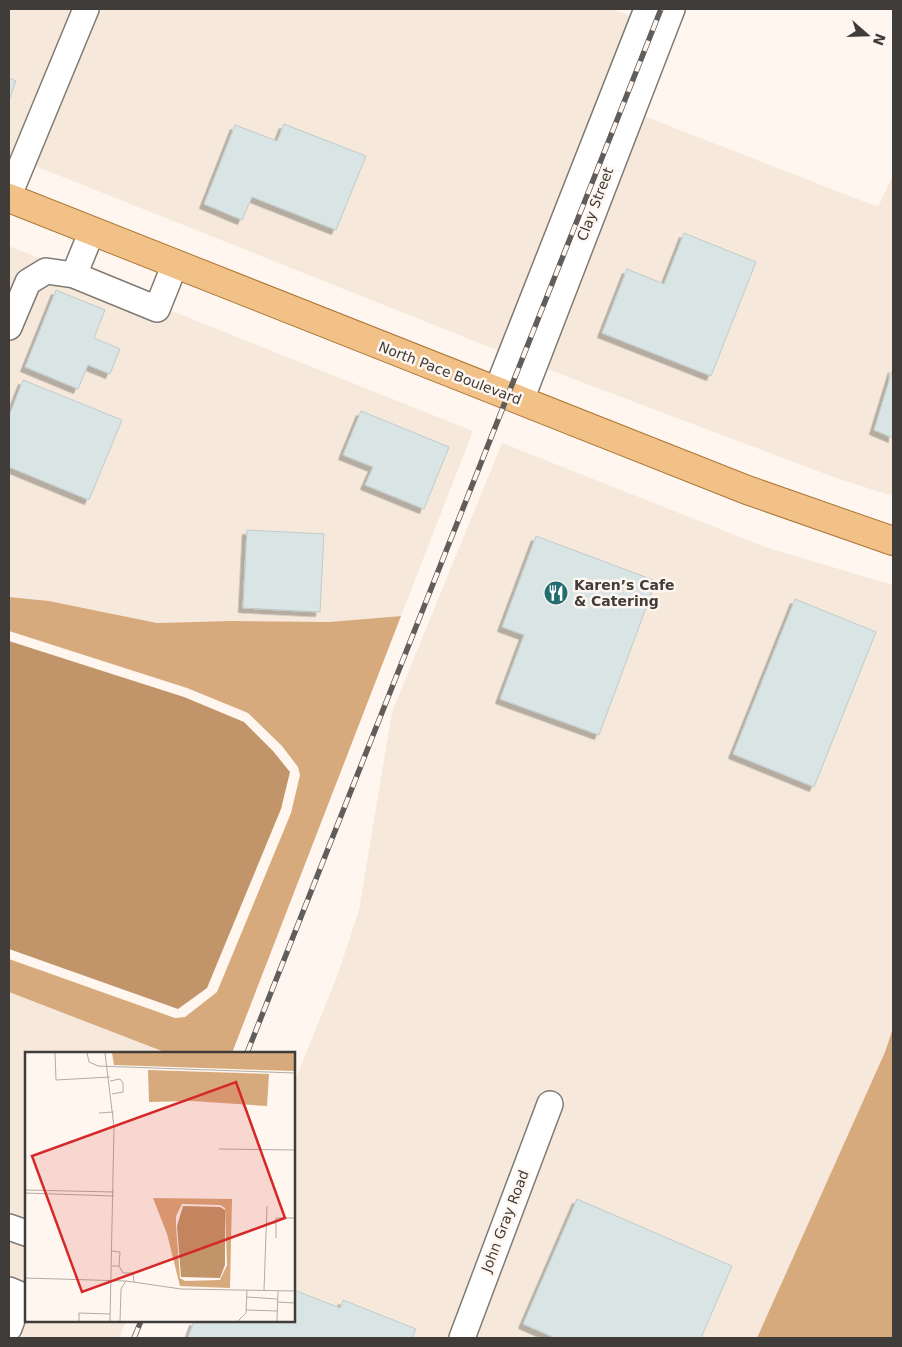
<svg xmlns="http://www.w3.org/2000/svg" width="902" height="1347" font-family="'DejaVu Sans',sans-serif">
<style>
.built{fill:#f6e9dc}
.forest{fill:#d7aa7d}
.water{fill:#c19569}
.building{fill:#d9e5e5;stroke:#bfcbcb;filter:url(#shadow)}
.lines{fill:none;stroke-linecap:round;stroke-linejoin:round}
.minor-casing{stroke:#817a73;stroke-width:28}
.major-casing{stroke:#ad7839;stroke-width:30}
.minor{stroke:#fff;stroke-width:25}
.major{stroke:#f1c188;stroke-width:28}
.rail-casing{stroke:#615d5a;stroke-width:5.5}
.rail{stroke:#fef6ef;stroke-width:4;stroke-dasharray:11;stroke-linecap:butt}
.labels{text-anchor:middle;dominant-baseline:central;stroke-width:5;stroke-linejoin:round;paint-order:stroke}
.street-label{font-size:14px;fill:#3f3c3a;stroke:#fef6ef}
.poi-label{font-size:14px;font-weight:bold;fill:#3f3c3a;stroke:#fef6ef;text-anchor:start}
.inset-road{fill:none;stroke:#b2aca7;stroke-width:1}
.view{fill:#d62828;fill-opacity:0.15;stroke:#d62828;stroke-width:2.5}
.inset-edge{fill:none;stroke:#3f3c3a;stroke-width:2.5}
</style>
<defs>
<filter id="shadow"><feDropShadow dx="-4.5" dy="4.5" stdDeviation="0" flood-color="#0004"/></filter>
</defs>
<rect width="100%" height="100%" fill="#fef6ef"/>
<path class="built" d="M9 9H72L11 156 9 155Z
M100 9H613L630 16 499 351 35 166Z
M644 116 878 207 893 175V496L836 478 547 369Z
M9 246 473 431 401 616 329 622 231 621 157 623 49 601 9 597Z
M502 443 765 547 893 585V1028L885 1052 757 1338H475L566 1099 542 1090 448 1338H190L197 1321H294V1083L338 974 359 910 392 712Z
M9 992 167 1053H26V1221L9 1215Z
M9 1239 26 1245V1321H126L119 1338H9Z"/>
<path class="forest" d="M9 597 49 601 157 623 231 621 329 622 401 616 232 1053H167L9 992V959L175 1018 185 1017 217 992 291 813 300 775 298 767 282 746 248 713 187 688 9 631Z
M893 1028V1338H757L885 1052Z"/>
<path class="water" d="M9 641 184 697 244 722 273 751 290 772 281 809 207 988 178 1009 9 949Z"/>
<path class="building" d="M9 78 16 81 9 101Z
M284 124 366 156 336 230 252 197 242 220 204 204 235 125 277 141Z
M684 233 756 262 711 376 602 333 627 269 664 284Z
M56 290 105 310 94 338 120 349 110 374 88 365 78 389 25 367Z
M893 368V438L874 430Z
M23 380 122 420 89 500 9 467V416Z
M361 411 449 447 424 509 365 485 373 467 343 455Z
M247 530 324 534 320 612 243 608Z
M536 536 656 581 599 735 500 699 524 635 502 627Z
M795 599 876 632 814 787 733 754Z
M577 1199 732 1266 701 1338H555L523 1324Z
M294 1290 340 1308 343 1300 416 1329 412 1338H188L194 1321H294Z"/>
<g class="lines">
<defs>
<path id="minor" d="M9 195 86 9
M92 231 74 275 157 309 175 264
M9 327 28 282 46 271 74 275
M497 390 647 9
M521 400 672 9
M9 1227 26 1233
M9 1290 21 1295 9 1328
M462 1338 550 1104"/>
<path id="major" d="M9 198 747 490 893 541"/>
</defs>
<use href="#minor" class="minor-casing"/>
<use href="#major" class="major-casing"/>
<use href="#minor" class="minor"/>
<use href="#major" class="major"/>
<defs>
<path id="rail" d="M247 1053 661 9
M134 1338 141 1321"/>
</defs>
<use href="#rail" class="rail-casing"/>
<use href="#rail" class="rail"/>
</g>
<defs>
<symbol id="restaurant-disc" viewBox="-11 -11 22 22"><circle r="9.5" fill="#216d6f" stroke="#fef6ef"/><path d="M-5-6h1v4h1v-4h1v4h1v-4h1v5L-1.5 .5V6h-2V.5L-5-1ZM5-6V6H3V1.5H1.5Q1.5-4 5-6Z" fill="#fff"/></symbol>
</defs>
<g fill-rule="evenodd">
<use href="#restaurant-disc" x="542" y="579" width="28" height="28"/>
</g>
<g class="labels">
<g class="street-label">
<text transform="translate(595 204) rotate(-69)">Clay Street</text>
<text transform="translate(450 373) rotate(21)">North Pace Boulevard</text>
<text transform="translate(505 1221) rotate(-69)">John Gray Road</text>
</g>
<g class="poi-label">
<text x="574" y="585">Karen’s Cafe<tspan x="574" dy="16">&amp; Catering</tspan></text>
</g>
</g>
<g transform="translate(25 1052)">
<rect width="270" height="270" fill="#fef6ef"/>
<path d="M87 1H270V19L89 13ZM123 18 244 22 242 54 167 49 124 50ZM128 146 207 147 205 236 155 234 142 182ZM157 152 195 153 200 156 202 213 195 228 160 229 155 226 151 174V164Z" fill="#d7aa7d" fill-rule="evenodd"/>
<path d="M158 154 195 155 200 158V213L195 226 156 225 152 174Z" fill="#c19569"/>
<path class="inset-road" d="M30 1 31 28 85 25M62 1 64 10 73 14 270 21M80 1 89 75 85 269M85 29 95 27 98 31V40L87 42M74 61 89 60M194 97 270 98M0 138 89 140M0 141 89 144M242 171H251V186M251 171V166H270M87 214H94L95 200 87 199M94 214 98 221H108L109 230M0 226 101 229 156 237 270 239M239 238 242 154M222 245 252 247M252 250 270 251M221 258 252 259M54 269V261L85 262M95 269 96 237 101 229M213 269 221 261 222 238M252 269 253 239"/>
<path class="view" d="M211 30 260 166 57 240 7 104Z"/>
<rect width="270" height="270" class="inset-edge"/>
</g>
<rect width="902" height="1347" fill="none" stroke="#3f3c3a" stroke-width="20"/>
<g transform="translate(867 35) rotate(110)" stroke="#fef6ef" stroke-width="4" paint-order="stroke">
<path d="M0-4L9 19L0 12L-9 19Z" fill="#3f3c3a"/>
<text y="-8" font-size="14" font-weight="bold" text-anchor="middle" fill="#3f3c3a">N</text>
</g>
</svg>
